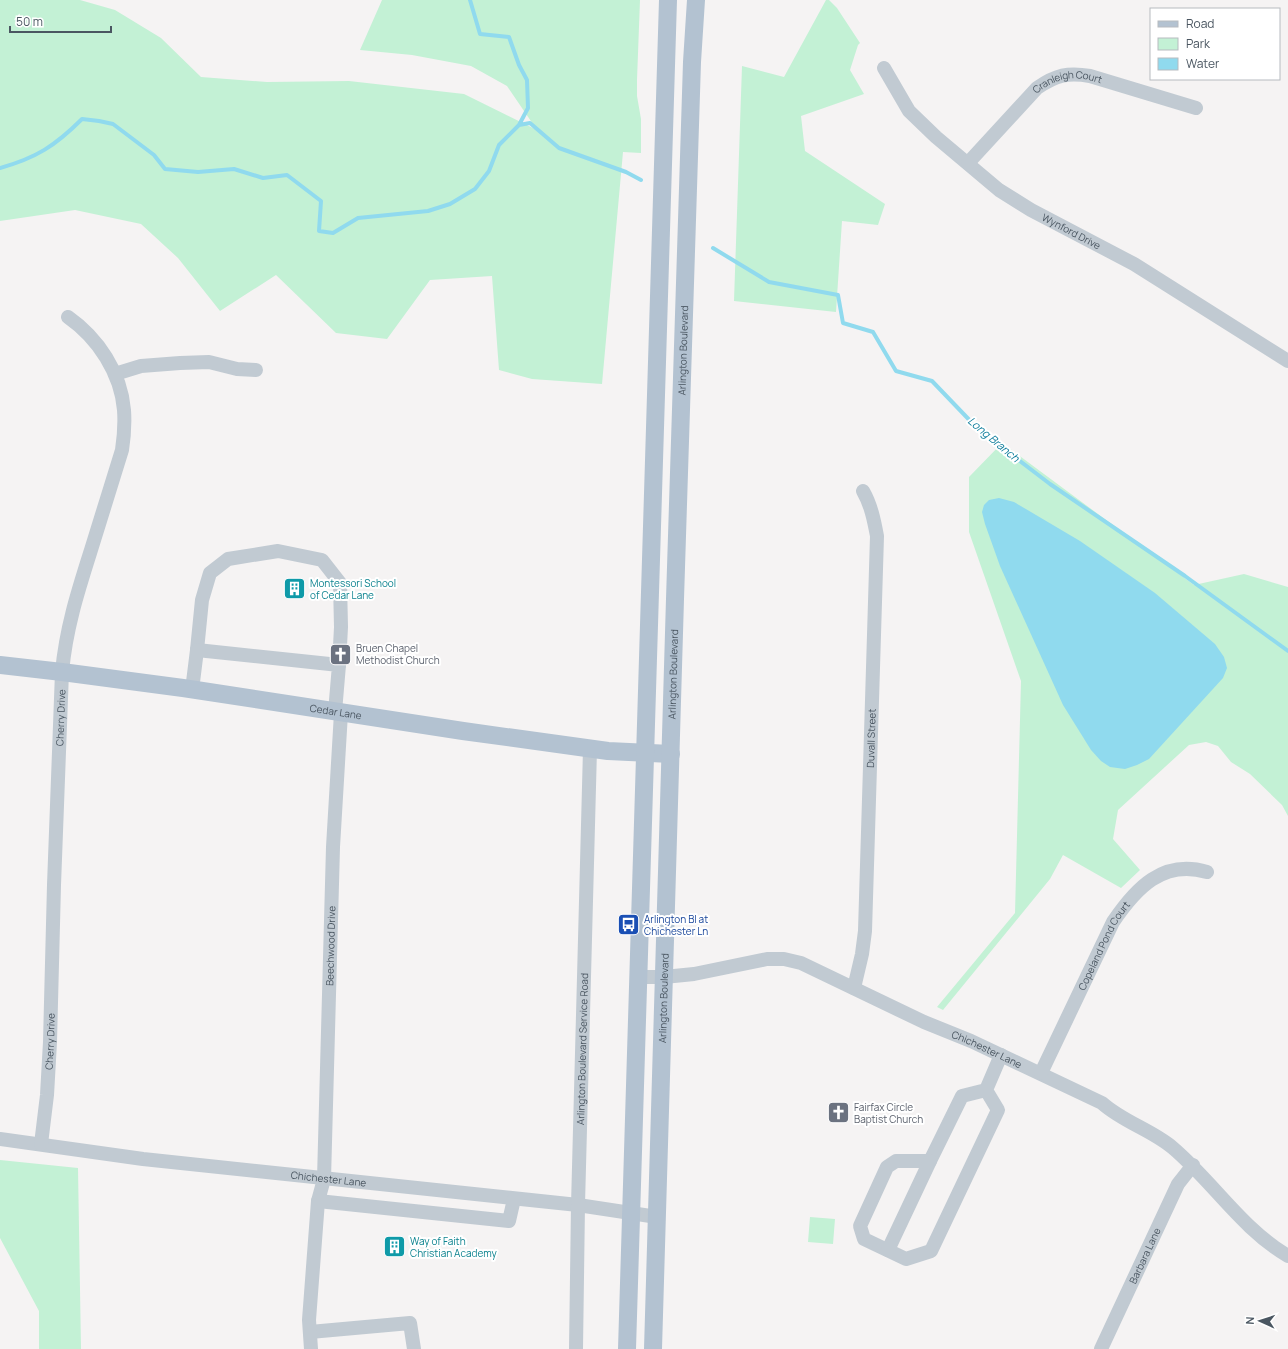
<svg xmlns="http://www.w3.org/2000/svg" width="1288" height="1349" font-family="Manrope,sans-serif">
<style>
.green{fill:#c3f1d5}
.water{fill:#90daee}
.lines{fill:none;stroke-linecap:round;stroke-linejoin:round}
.stream{stroke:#90daee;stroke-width:4}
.minor{stroke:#c1cad2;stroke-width:14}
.major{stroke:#b3c2d1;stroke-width:18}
.labels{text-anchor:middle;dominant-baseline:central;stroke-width:4;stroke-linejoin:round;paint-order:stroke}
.street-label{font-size:10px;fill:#4a5661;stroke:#fff}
.culture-label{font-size:10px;fill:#0d838f;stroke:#fff;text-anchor:start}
.worship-label{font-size:10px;fill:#5b616d;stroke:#fff;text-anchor:start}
.transit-label{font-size:10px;fill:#164399;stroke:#fff;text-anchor:start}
.water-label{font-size:11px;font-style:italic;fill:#0c7c9b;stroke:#fff}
</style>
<rect width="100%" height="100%" fill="#f5f3f3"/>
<path class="green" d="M0 0H80L115 10 161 38 201 77 267 82 349 81 464 94 537 130 507 86 471 66 412 55 360 50 382 0H640L637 80V96L641 119V153L623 152 602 384 532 379 499 370 492 276 430 280 387 339 336 333 276 275 220 311 178 258 141 224 75 210 0 221Z
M826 0H829L837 8 860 43 858 45 850 70 864 94 801 116 805 151 885 204 878 225 842 221 836 312 734 301 742 66 784 77Z
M1002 443 1194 585 1244 574 1288 587V816L1282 805 1250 774 1231 762 1218 746 1206 742 1189 745 1118 810 1113 839 1140 870 1121 888 1063 855 1050 879 943 1010 937 1007 1015 913 1021 681 969 532V477Z
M0 1160 78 1168 81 1349H39V1311L0 1238Z
M810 1217 835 1219 833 1244 808 1242Z"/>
<path class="water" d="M999 498 1014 502 1080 541 1155 593 1215 644 1224 657 1227 668 1223 678 1149 759 1137 765 1125 769 1110 767 1101 761 1091 750 1063 705 1000 566 985 524 982 512 984 505 989 500Z"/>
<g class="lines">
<path class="stream" d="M519 125 530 123 559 148 626 172 641 180
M0 168C36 158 55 146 82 119L99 121 113 124 154 155 165 169 198 172 234 169 263 178 287 175 321 201 319 231 333 233 358 218 428 211 450 204 475 189 489 171 499 145 519 125 528 108 527 80 519 65 509 37 480 34 470 0
M713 248 769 282 838 295 843 323 873 332 896 371 932 381 978 429 1050 484 1185 576 1288 651"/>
<g class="minor">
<path id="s1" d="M884 68 909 111 936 137 999 190 1031 210 1134 264 1288 361"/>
<path id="s2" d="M968 163 1037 88C1056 75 1068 72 1090 76L1196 108"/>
<path d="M115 374 141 366 180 363 209 362 237 369 256 370"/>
<path d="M197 650 202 600 210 573 228 559 278 551 322 560 340 583 341 627 339 665"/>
<path d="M192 690 197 650 339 665 335 712"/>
<path id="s3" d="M638 977H664L694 974 767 959H784L801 963 924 1022 971 1041 1102 1103C1123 1122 1152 1130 1173 1148 1213 1182 1242 1229 1288 1256"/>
<path id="s4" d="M854 988 862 954 865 931 877 536C874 520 871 505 863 491"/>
<path id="s5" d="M1041 1073 1113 922C1136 888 1163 859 1207 872"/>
<path d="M986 1090 998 1110 931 1251 906 1259 864 1239 860 1226 887 1167 896 1161H930L962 1096 986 1090 1001 1055"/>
<path id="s6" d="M0 1139 143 1159 578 1205 657 1217"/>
<path id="s7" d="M41 1144 47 1095 50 1042 54 885 62 672C66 628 78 591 91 550 101 517 112 483 122 450 124 437 125 424 124 410 121 373 98 338 68 317"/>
<path id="s8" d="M318 1201 324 1179 333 847 341 713"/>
<path d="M888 1250 930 1161"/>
<path d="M310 1332 410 1323 414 1349"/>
<path d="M311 1349 309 1320 318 1201 509 1221 514 1199"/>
<path id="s9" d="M576 1349 578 1205 590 749"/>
<path id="s10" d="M1101 1349 1178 1184 1193 1165"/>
</g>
<g class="major">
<path id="s11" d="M0 665 62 672 183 688 463 731 608 751 671 754"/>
<path d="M627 1349 668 0"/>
<path id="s12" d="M653 1349 675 599 692 62 696 0"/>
</g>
</g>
<defs>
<symbol id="building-square" viewBox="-11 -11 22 22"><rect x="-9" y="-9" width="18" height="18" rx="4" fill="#0f9aa8" stroke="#fff"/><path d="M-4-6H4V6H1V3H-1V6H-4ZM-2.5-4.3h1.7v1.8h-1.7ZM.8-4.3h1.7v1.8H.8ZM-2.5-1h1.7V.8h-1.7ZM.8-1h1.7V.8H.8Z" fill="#fff"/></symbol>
<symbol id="church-square" viewBox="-11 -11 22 22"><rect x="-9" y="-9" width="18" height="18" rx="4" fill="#6b7280" stroke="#fff"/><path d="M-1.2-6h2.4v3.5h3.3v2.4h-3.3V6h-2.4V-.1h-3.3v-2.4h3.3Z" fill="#fff"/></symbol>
<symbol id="bus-square" viewBox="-11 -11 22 22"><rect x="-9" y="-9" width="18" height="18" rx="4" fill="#1a4fb4" stroke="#fff"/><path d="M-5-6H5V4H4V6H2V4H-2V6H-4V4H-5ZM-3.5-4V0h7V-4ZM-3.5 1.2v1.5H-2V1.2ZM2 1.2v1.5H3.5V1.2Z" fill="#fff"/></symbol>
</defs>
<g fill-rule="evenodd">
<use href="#building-square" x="282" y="576" width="25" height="25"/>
<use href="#church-square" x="328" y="642" width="25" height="25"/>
<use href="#bus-square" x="616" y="912" width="25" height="25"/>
<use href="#church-square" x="826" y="1100" width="25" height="25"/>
<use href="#building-square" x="382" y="1234" width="25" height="25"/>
</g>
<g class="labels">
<g class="street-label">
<text stroke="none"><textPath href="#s2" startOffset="134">Cranleigh Court</textPath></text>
<text stroke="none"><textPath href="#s1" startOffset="253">Wynford Drive</textPath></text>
<text stroke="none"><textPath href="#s12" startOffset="999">Arlington Boulevard</textPath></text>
<text stroke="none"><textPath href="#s12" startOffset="675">Arlington Boulevard</textPath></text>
<text stroke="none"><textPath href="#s11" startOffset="339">Cedar Lane</textPath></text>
<text stroke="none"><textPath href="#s7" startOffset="427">Cherry Drive</textPath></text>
<text stroke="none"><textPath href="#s4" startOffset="251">Duvall Street</textPath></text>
<text stroke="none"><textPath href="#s8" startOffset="256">Beechwood Drive</textPath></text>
<text stroke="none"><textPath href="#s5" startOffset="142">Copeland Pond Court</textPath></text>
<text stroke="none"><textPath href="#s12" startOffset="351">Arlington Boulevard</textPath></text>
<text stroke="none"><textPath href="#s7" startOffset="103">Cherry Drive</textPath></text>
<text stroke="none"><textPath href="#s9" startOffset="300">Arlington Boulevard Service Road</textPath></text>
<text stroke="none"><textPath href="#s3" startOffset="370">Chichester Lane</textPath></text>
<text stroke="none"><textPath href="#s6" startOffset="331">Chichester Lane</textPath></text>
<text stroke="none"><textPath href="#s10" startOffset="103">Barbara Lane</textPath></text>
</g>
<g class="culture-label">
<text x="310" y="583">Montessori School<tspan x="310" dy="12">of Cedar Lane</tspan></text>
<text x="410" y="1241">Way of Faith<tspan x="410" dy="12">Christian Academy</tspan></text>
</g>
<g class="worship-label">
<text x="356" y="648">Bruen Chapel<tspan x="356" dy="12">Methodist Church</tspan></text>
<text x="854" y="1107">Fairfax Circle<tspan x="854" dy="12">Baptist Church</tspan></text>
</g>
<g class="transit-label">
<text x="644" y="919">Arlington Bl at<tspan x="644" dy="12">Chichester Ln</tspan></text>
</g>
<g class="water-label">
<text transform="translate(994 439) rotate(40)">Long Branch</text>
</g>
</g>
<rect x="1150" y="8" width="130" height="72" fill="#ffffff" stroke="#b7bbc0"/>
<rect x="1158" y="21" width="20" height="6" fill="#b3c2d1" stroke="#b7bbc0"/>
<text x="1186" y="28" font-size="12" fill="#4a5661">Road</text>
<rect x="1158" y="38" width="20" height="12" fill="#c3f1d5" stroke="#b7bbc0"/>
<text x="1186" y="48" font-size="12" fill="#4a5661">Park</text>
<rect x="1158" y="58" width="20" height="12" fill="#90daee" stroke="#b7bbc0"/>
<text x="1186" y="68" font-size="12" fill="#4a5661">Water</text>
<g transform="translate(1260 1321) rotate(273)" stroke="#ffffff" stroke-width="3" paint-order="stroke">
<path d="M0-3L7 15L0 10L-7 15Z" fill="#4a5661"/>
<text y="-6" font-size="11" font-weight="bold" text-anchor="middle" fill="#4a5661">N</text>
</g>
<path d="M10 26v6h101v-6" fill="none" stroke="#4a5661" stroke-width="2"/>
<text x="16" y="26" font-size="12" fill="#4a5661" stroke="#ffffff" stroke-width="3" paint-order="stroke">50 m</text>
</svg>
